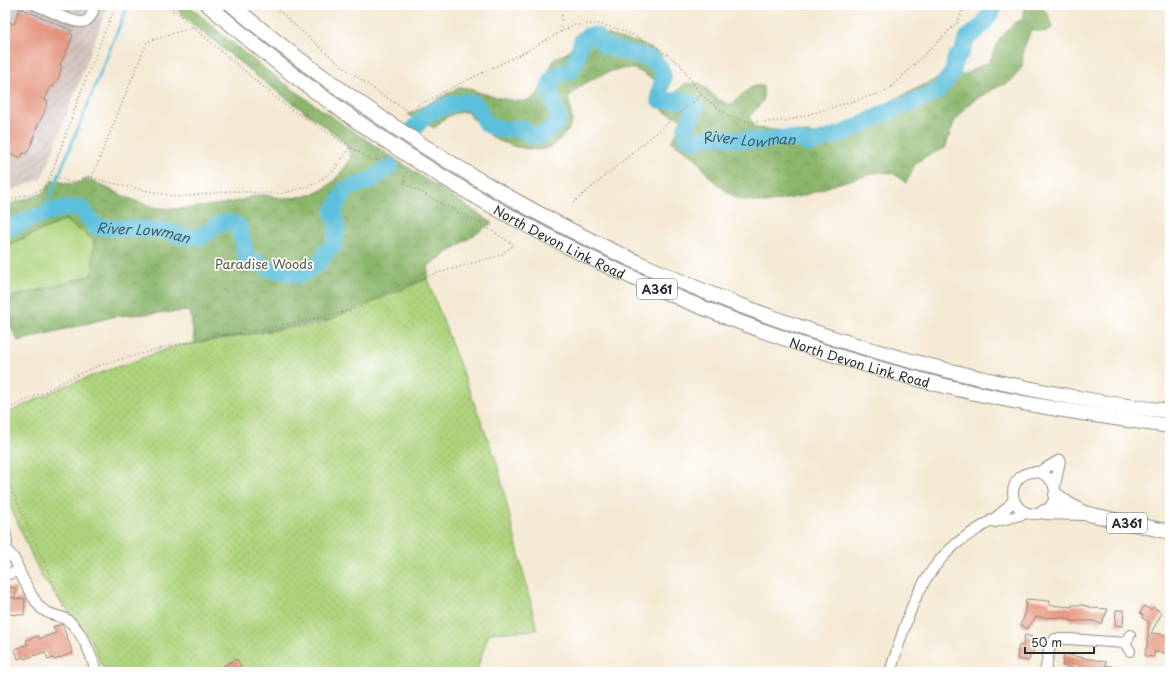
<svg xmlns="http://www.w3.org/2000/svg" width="1175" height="677" font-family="'Playpen Sans',sans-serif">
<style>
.industrial{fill:url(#industrial-furrows)}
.grass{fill:#afd47d;stroke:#6d8054}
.forest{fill:url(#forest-crowns);stroke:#5b704c}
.park{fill:url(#park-dots);stroke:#6d8054}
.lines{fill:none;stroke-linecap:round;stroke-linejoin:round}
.stream{stroke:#5cbfdb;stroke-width:3}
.river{stroke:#5cbfdb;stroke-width:17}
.building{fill:#e39077}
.minor-casing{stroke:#908a7f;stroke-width:12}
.highway-casing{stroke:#908a7f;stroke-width:16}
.path{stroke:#908a7f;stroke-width:1.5;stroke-dasharray:1 3;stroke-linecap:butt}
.minor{stroke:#fff;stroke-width:10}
.highway{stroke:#fff;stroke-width:14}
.labels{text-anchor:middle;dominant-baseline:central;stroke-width:3.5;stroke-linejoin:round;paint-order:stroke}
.shield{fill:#fff;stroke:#6b6b6b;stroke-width:1}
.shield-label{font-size:12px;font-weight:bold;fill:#2b2b2b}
.street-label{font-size:13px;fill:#2b2b2b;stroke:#fff}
.park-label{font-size:13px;fill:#535e44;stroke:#fff}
.water-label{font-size:14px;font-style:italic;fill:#3c5f69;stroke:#fff}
</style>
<defs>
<pattern id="industrial-furrows" width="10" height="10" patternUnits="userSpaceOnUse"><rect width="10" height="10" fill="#d0c0bc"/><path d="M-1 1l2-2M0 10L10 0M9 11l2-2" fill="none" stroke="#b3a5a2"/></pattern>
<pattern id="forest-crowns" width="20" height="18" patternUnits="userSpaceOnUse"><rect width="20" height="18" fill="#8bb66c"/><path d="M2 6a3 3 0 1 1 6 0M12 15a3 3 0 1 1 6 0" fill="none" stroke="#729459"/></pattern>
<pattern id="park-dots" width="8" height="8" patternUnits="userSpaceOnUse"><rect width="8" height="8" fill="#afd47d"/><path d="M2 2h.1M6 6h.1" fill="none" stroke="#97b66c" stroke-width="1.8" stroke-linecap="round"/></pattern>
</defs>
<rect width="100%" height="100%" fill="#fff"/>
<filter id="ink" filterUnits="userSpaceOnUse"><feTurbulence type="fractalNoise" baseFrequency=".025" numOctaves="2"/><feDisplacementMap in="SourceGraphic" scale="8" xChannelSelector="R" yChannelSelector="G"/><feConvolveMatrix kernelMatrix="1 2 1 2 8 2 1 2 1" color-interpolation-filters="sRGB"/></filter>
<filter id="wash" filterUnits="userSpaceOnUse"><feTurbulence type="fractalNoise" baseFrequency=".012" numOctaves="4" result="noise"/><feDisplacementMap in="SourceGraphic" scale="16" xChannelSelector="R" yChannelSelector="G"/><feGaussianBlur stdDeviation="0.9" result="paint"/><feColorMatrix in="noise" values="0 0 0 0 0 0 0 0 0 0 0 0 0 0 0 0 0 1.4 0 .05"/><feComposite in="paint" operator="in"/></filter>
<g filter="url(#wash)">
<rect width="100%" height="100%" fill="#f4e9d3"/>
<path class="industrial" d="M5 5H108L50 159 41 179 5 193Z"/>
<path class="grass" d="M65 220 94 240 92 275 41 290 5 298V246Z"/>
<path class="forest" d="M173 5H189C280 90 389 153 492 223L429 265 427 279 345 317 195 343 190 311 116 316 18 341 5 314V298L41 290 92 275 94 240 65 220 5 246V206L43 193 53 180C66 183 76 187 87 178 109 189 131 201 154 207 173 211 213 206 233 202 242 201 250 196 259 195 267 194 275 198 283 198 318 198 334 187 351 157L347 146 339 137 263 81 190 22Z
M1024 5H1040C1048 14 1050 15 1052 28L1044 32 1031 30 1023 50 1022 67 1011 81 995 88 972 101 954 122 945 148 928 155 915 164 906 183 893 173 878 172 836 184 802 196 765 203 738 199 722 188 708 175 696 158 671 141 681 127 683 119 665 112 662 109 673 95 684 84 700 83 719 100 730 105C743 97 747 84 763 86V101L749 117 755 128 814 134 835 129 942 76 947 70 961 76 989 62 999 40 1014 23 1022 20 1024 10Z
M596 31 626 40 639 43 652 49 661 55 670 79 668 83C663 82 658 81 653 79 646 76 641 71 634 69 615 65 578 83 568 99L570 105 572 121 568 131 551 147 538 150 516 147 497 140 483 130 467 112C453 112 444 117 435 128L408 115 460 87C468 87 474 91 481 93 492 96 513 102 525 101 530 101 534 97 538 93L555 58 567 53 577 39 585 33Z"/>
<path class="park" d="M427 279 497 463 537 630 489 633 476 672H133L102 667 92 642 41 576 5 494V414L67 385 176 346 322 323Z"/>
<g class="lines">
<path class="stream" d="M43 214 128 5"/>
<g class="river">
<path id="s1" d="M414 128C418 124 421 120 425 117 436 108 467 94 478 108 483 114 481 120 487 124 497 131 511 129 523 128L531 136 541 135 556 124 559 117 549 90 552 79 559 74 569 72 574 66 582 40 588 36 595 35C600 39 602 45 608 47 624 55 659 52 663 76 664 82 658 90 659 100 674 104 681 93 695 108L692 116 685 129 687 137 695 141 710 136H720L735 139 762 141 778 138 795 139 810 144 847 132 892 110 937 92 953 72 955 59 962 52 967 38 982 26 996 5"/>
<path id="s2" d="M5 230 31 218 63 208H81L96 227 161 230 186 237H201L219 224 229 222 238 226 244 244V251L247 258 270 269 300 275 319 263 327 251 334 245 337 229 333 212 345 190 373 179 390 166"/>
</g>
</g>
<g id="blocks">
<path class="building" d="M20 8 71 30 70 34 73 35 69 46 60 65 62 66 59 77 53 87 51 86 45 100 48 101 44 113 37 127 32 143 26 154 23 153 21 158 5 151V45L7 39 5 38V20L14 24Z
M5 587 16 588 15 597 5 596Z
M10 598 25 599 24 615 8 614Z
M1026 599 1050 601 1049 605 1072 607V605H1082L1091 607V608L1108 609 1101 624 1094 621H1070V618L1036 617 1027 629 1020 624 1024 618Z
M1144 606 1151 610 1153 607 1162 613 1151 633 1167 635V636H1170V645H1167V653L1154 652V657L1145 656 1146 648H1147L1149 622 1142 618 1143 615 1140 613Z
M1116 610H1124L1123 626 1115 625Z
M62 624 73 653 54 660 53 658 48 660 45 652 24 659 23 657 18 659 15 649 28 644 26 640 38 636 39 639 56 633 53 627Z
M1025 635 1032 637 1031 647H1034L1033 654H1030L1029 661 1017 659 1019 645 1023 646Z
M1064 654 1106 662 1105 665 1125 669 1124 672H1086V670L1062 666Z
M237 659 241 667 231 672H226L223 666Z"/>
</g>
</g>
<g filter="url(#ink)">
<use href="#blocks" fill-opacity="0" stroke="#908a7f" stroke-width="1"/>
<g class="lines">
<defs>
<path id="minor" d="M36 5C47 9 76 26 86 21 92 18 93 10 95 5
M1013 493a21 21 0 1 1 42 0a21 21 0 1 1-42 0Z
M1039 472 1060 460
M1055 486 1060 460
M995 522 1027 513
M5 531 7 542 6 550C14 556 16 562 19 570 23 580 34 601 41 608 48 615 57 615 66 619 79 626 94 658 95 672
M5 575 19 571
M1130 635 1125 643 1130 651
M890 672C906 623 915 579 956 544 975 528 1000 520 1014 499
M1045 672 1050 646 1055 639H1069L1125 643"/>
<g id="highway">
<path id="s3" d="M208 5C241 33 273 61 308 86 495 225 707 326 933 383 1011 403 1090 415 1170 426"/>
<path d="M232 5C268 36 305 64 343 91 534 229 751 326 980 378 1043 392 1106 405 1170 411"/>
<path d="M1056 495 1066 503 1082 512"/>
<path d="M1044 512 1084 513 1170 532"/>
</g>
</defs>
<use href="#minor" class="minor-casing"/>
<use href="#highway" class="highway-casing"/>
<path class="path" d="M162 5 176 13
M170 5 193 27 287 107 373 161 388 156
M272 5 338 63 384 96 408 111 449 89 521 54 573 25 599 24 622 30 654 45 680 64 701 95 573 203
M561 32 562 5
M701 95 730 117 750 122 786 121 887 91 957 23 965 5
M51 175 70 182 78 181 88 176 91 178 129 187 178 197 232 191 280 194 310 186 332 172 350 147
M92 177 147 42 193 27
M5 202 43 189 51 175 86 78 116 5
M5 410 40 394 64 381 100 365 170 346 314 319 357 309 396 287 434 274 501 255 514 245 477 221 459 213 404 183 407 169
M5 474 64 608"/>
<use href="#minor" class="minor"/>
<use href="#highway" class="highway"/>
</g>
</g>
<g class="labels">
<g class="shield">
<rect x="637" y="279" width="40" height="20" rx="3"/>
<rect x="1107" y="513" width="40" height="20" rx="3"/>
</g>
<g class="shield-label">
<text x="657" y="289">A361</text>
<text x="1127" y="523">A361</text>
</g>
<g class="street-label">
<text stroke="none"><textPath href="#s3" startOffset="425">North Devon Link Road</textPath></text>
<text stroke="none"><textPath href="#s3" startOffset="749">North Devon Link Road</textPath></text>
</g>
<g class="park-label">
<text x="264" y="263">Paradise Woods</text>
</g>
<g class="water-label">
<text stroke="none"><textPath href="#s1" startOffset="527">River Lowman</textPath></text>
<text stroke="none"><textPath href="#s2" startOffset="152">River Lowman</textPath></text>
</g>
</g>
<rect width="1175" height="677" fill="none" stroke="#fff" stroke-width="20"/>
<path d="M1025 647v6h69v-6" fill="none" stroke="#2b2b2b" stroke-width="2"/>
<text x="1031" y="647" font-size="12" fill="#2b2b2b" stroke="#ffffff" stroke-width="3" paint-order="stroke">50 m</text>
</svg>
